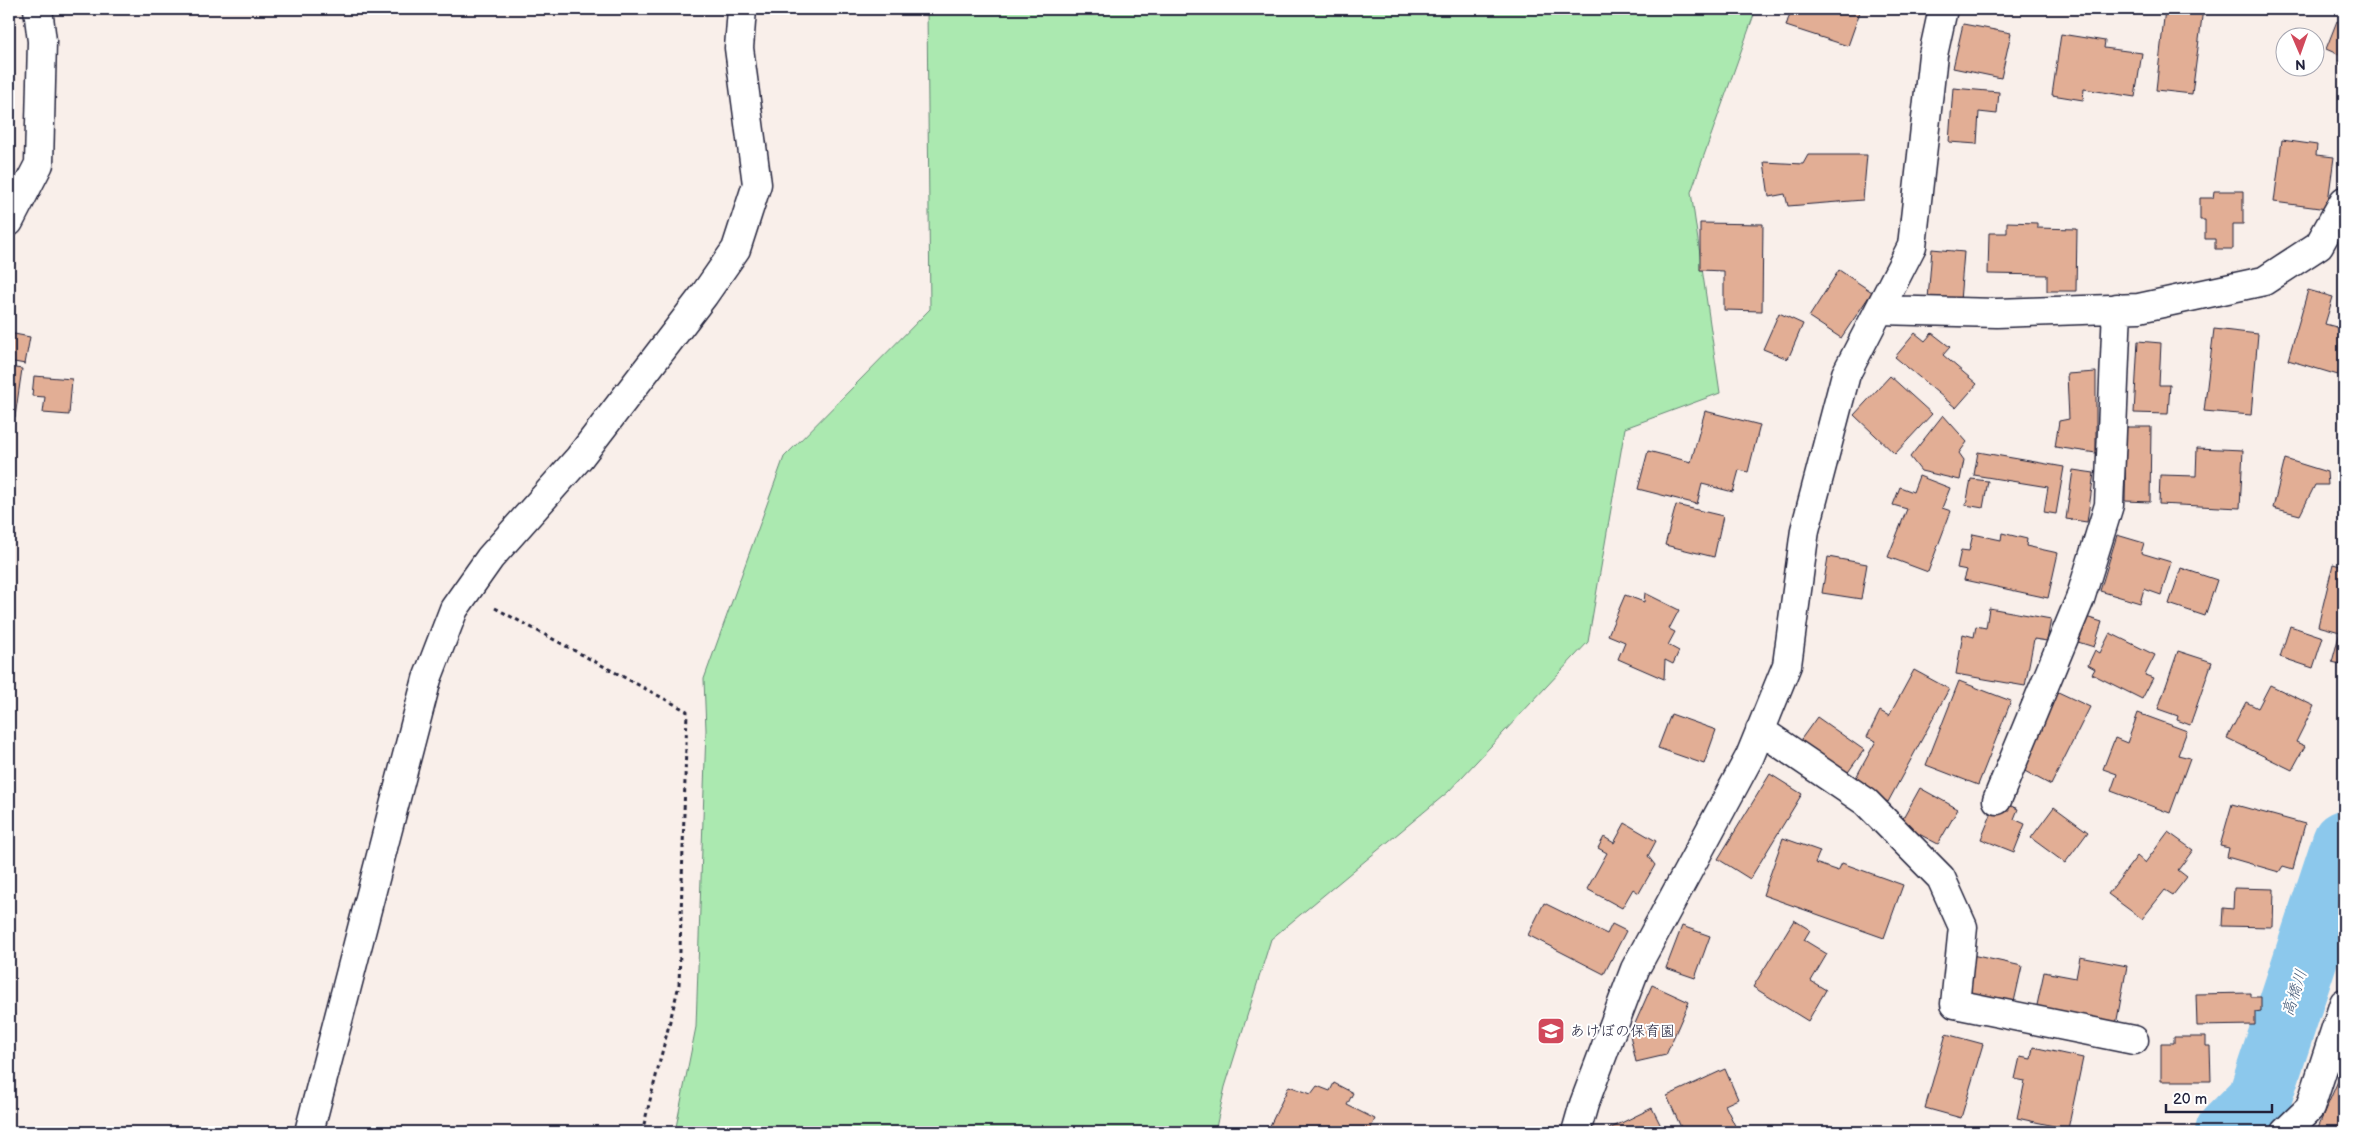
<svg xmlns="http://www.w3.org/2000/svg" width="2353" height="1141" font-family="'Balsamiq Sans','Klee One',sans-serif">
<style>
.green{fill:#abe9b0;stroke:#668676}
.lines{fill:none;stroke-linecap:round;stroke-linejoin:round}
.river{stroke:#8cc8ec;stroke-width:64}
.building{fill:#e2ae95;stroke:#22223b}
.minor-casing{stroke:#22223b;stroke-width:31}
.path{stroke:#22223b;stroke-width:3;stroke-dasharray:4 4;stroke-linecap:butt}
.minor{stroke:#fff;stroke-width:28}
.labels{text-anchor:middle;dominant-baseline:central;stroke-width:4;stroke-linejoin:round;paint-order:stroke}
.poi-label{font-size:15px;fill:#22223b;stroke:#fff;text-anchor:start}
.water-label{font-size:16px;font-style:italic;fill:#475c79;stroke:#fff}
</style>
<rect width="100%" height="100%" fill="#f9efea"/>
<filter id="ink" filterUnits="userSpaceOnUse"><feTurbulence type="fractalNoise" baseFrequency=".02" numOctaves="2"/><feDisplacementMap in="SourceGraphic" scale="10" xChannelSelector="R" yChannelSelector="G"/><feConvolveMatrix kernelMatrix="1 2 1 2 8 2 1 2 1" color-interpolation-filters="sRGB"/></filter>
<g filter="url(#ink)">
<path class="green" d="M927 9H1756L1691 192 1720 393 1625 428 1588 642 1448 792 1271 939 1225 1087 1215 1132H675L696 1027 706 730 704 679 784 457 930 309Z"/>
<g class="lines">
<path class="river" d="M2227 1132 2259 1100 2344 842"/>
</g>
<path class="building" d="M1788 9H1861L1848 46 1786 26 1791 10Z
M2165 9H2203L2192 94 2156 90Z
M2337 21 2344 24V66L2339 64 2342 56 2326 49Z
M1963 24 2011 33 2001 78 1953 68Z
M2061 34 2105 41 2104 48 2142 53 2135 97 2084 89 2083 100 2052 95Z
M1953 88 1999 92 1997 114 1979 112 1977 144 1949 142Z
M2282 140 2317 145 2316 155 2334 157 2327 209 2274 202Z
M1808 155H1867L1863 200 1788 206 1785 194 1769 197 1764 162 1803 164Z
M2214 191H2243V224H2233V249H2215V239H2205V220H2200V198H2213Z
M2007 222 2037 223V228L2077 229 2076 291H2047V275L1988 274 1989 233H2007Z
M1700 223 1763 224 1762 311 1724 310V271L1700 270Z
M1932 249 1964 252 1960 301 1928 299Z
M1839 270 1872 292 1841 338 1809 317Z
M2308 290 2333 297 2325 324 2344 329V354L2338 375 2288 360Z
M1779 313 1803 324 1788 359 1763 349Z
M2214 329 2258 334 2251 415 2204 411Z
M9 333 30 337 25 364 9 361Z
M1915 333 1925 341 1932 333 1950 347 1943 355 1977 384 1956 408 1895 357Z
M2138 341 2161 343 2159 385H2170L2168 414 2134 413Z
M9 367 22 369 15 417 9 416Z
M2096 372V453L2055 447 2059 421 2069 419 2067 374Z
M34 376 72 379 69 415 43 413 45 397 32 396Z
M1890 376 1932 414 1895 454 1854 415Z
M1705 411 1760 425 1748 472 1739 470 1733 492 1702 484 1697 504 1638 489 1648 451 1691 462Z
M1943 415 1967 442 1959 453 1964 460 1960 480 1921 471 1910 457Z
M2126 427H2151L2150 502 2125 501Z
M2197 448 2243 450 2240 508 2159 504 2160 475 2196 476Z
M1978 452 2064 467 2056 514 2044 512 2048 487 1974 475Z
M2285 459 2327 472 2328 485H2315L2300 515 2273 508Z
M2073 470 2094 473 2087 522 2066 519Z
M1919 476 1950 488 1942 508 1951 511 1928 572 1888 557 1907 509 1893 505 1900 487 1913 492Z
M1971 479 1988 481 1983 508 1966 505Z
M1676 505 1723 516 1714 557 1665 545Z
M2002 533 2027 539 2026 546 2058 553 2048 598 1964 580 1967 570 1957 568 1961 550 1969 551 1973 534 2001 540Z
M2117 535 2144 543 2141 553 2171 562 2161 595 2144 589 2140 603 2100 591Z
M1828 557 1867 564 1861 599 1822 593Z
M2333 564 2344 567V665L2332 662 2340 632 2318 626Z
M2181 568 2217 580 2205 616 2169 604Z
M1645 593 1679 610 1669 629 1675 632 1668 645 1679 651 1673 664 1665 660 1664 679 1618 659 1625 642 1608 635 1625 595 1644 602Z
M1989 608 2051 619 2047 641 2034 639 2025 686 1956 674 1963 634 1974 637 1976 626 1986 628Z
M2086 617 2102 622 2094 647 2078 642Z
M2290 626 2323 637 2313 668 2280 657Z
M2110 633 2155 655 2145 675 2153 678 2142 699 2092 674 2095 669 2088 665 2095 650 2100 653Z
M2178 651 2212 662 2190 725 2177 720 2178 716 2158 709Z
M1914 670 1949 689 1888 802 1853 783 1876 741 1867 737 1880 711 1889 716Z
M1959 681 2011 701 1978 785 1926 765Z
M2270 685 2314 706 2296 742 2305 746 2292 770 2227 738 2246 702 2258 708Z
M2056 691 2090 707 2051 785 2017 767Z
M2138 713 2187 731 2178 755 2190 758 2170 813 2111 791 2117 774 2103 769 2115 738 2127 743Z
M1671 714 1716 730 1704 764 1658 748Z
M1817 717 1864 750 1846 775 1799 742Z
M1770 774 1802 794 1750 879 1718 859Z
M1920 788 1958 809 1938 844 1900 824Z
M1997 800 2018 809 2014 819 2025 824 2014 852 1981 839Z
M2232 804 2305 824 2293 869 2283 866 2279 872 2227 857 2229 848 2220 846Z
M2054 807 2088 832 2065 863 2031 838Z
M1625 823 1656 841 1648 856 1655 865 1639 893 1633 889 1622 908 1587 889 1607 853 1598 848 1604 837 1614 843Z
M2168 832 2193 850 2178 870 2187 877 2173 895 2165 890 2142 919 2108 894 2137 856 2145 863Z
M1783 838 1820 851 1815 863 1838 871 1842 863 1903 885 1884 938 1763 895Z
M2234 888 2274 889 2273 927 2222 926 2223 908 2233 909Z
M1544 903 1607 934 1612 924 1626 931 1604 974 1528 935Z
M1794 920 1810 930 1804 940 1827 954 1811 981 1826 990 1808 1021 1753 987Z
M1682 926 1710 936 1695 978 1666 968Z
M1972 955 2022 966 2014 1002 1964 992Z
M2080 957 2127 966 2116 1025 2036 1010 2044 972 2076 978Z
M1652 985 1689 1002 1666 1055 1636 1062 1630 1035Z
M2251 993V997H2261V1011L2255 1012V1025L2197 1026 2196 994Z
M1946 1034 1983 1044 1961 1118 1925 1108Z
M2174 1037H2206V1046H2210L2211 1081H2161V1043H2174Z
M2033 1047 2083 1058 2068 1129 2017 1118 2025 1081 2015 1079 2020 1057 2031 1059Z
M2344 1067V1132H2316Z
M1725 1069 1738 1099 1725 1105 1738 1132H1683L1667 1096Z
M1334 1083 1353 1093 1347 1105 1375 1119 1369 1132H1267L1289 1086 1311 1094 1317 1086 1330 1091Z
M1652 1108 1664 1132H1611L1609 1129Z"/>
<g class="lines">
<defs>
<path id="minor" d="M9 222 39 164 42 41 38 9
M1879 310 1997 313 2139 308 2264 281 2319 245 2344 201
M1760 730 1866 802 1941 878 1963 927 1955 1004 2134 1040
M1997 800 2080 599 2109 505 2117 308
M309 1132 427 679 454 609 490 558 579 458 704 295 736 249 757 184 739 48 742 9
M1576 1132 1584 1104 1635 969 1750 756 1787 665 1805 530 1846 374 1912 246 1933 55 1943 9
M2285 1132 2310 1108 2344 1003"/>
</defs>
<use href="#minor" class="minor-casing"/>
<path class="path" d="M495 608 687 711 679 985 642 1132"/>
<use href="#minor" class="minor"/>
</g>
</g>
<defs>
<symbol id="school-square" viewBox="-11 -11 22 22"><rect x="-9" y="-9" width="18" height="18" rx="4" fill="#d1495b" stroke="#fff"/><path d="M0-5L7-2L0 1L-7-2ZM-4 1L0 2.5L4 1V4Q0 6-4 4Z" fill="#fff"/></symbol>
</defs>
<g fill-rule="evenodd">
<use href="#school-square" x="1535" y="1015" width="32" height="32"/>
</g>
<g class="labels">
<g class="poi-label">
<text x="1570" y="1031">あけぼの保育園</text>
</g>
<g class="water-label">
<text transform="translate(2295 993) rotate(-72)">高橋川</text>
</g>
</g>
<rect width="2353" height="1141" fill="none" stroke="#fff" stroke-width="30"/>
<rect x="15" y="15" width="2323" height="1111" fill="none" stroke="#22223b" stroke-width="2" filter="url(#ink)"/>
<g transform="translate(2300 52) rotate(178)"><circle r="24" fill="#ffffff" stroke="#a7a7b1"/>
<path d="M0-4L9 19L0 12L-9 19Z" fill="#d1495b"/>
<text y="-8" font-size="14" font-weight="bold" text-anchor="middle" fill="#22223b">N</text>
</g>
<path d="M2166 1104v8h106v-8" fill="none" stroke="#22223b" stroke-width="2.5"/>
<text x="2173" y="1104" font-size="15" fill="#22223b" stroke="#ffffff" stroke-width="4" paint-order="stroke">20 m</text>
</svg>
